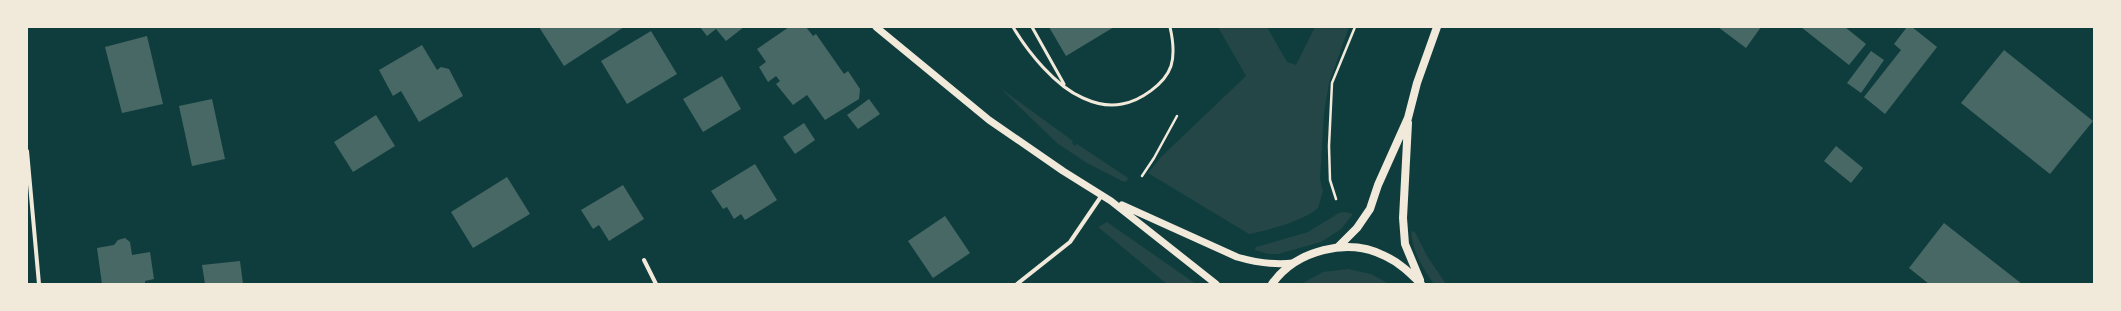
<svg xmlns="http://www.w3.org/2000/svg" width="2121" height="311" font-family="'PT Sans Narrow',sans-serif">
<style>
.green{fill:#244646}
.building{fill:#486865}
.lines{fill:none;stroke-linecap:round;stroke-linejoin:round}
.path{stroke:#f1e9da;stroke-width:2.5}
.service{stroke:#f1e9da;stroke-width:3}
.minor{stroke:#f1e9da;stroke-width:4}
.tertiary{stroke:#f1e9da;stroke-width:7}
.secondary{stroke:#f1e9da;stroke-width:8}
</style>
<rect width="100%" height="100%" fill="#0f3d3e"/>
<path class="green" d="M1218 27H1267L1287 62 1296 65 1315 27H1349L1329 83 1324 113 1320 179 1323 191 1318 208C1304 221 1268 230 1249 234L1148 173 1161 157 1246 76Z
M1000 88 1073 141 1072 143 1075 146 1077 144 1128 178 1127 181 1124 182 1087 163 1057 143Z
M1344 212 1353 214 1341 229 1321 242 1278 254H1268L1255 250 1256 247 1308 232 1339 213Z
M1107 222 1196 284H1167L1098 227Z
M1411 231 1415 232 1427 256 1446 284H1434C1422 267 1413 253 1411 231Z
M1348 269 1371 274 1389 284H1301L1323 272Z"/>
<path class="building" d="M539 27H624L564 66Z
M700 27H744L726 41 716 29 707 36Z
M789 27H806L813 36 816 34 844 74 848 71 860 89 859 99 825 120 807 95 793 105 776 84 780 81 776 76 768 82 759 67 766 62 757 49Z
M1049 27H1114L1066 56Z
M1718 27H1761L1746 48Z
M1801 27H1845L1866 44 1849 65Z
M1907 27H1912L1937 47 1885 114 1864 97 1901 50 1894 44Z
M651 31 677 74 627 104 601 61Z
M147 36 163 104 122 113 105 47Z
M422 45 437 70 441 67 449 69 463 96 419 122 401 91 393 96 379 70Z
M2004 50 2093 121 2050 174 1961 103Z
M1871 51 1884 60 1861 93 1847 83Z
M722 76 741 109 703 132 683 99Z
M212 99 225 159 192 166 179 106Z
M869 99 880 114 858 129 847 115Z
M376 115 395 146 353 172 334 142Z
M804 123 815 140 795 154 783 137Z
M1836 146 1863 168 1851 183 1824 161Z
M755 164 777 200 745 220 741 214 734 219 727 207 723 209 711 191Z
M507 177 530 214 473 248 451 212Z
M623 185 644 219 609 241 599 225 593 229 581 210Z
M945 216 970 253 933 278 908 241Z
M1944 223 2022 284H1929L1909 268Z
M125 238 130 242 132 255 150 252 154 279 145 281V284H102L97 248 114 245 118 240Z
M240 261 243 284H205L202 265Z"/>
<g class="lines">
<path class="path" d="M1142 176 1154 158 1177 116
M1336 199 1330 180 1329 146 1332 83 1355 27"/>
<path class="service" d="M1013 27C1028 52 1055 86 1083 98 1094 103 1109 107 1122 104 1140 101 1165 84 1171 66 1175 53 1173 40 1170 27
M1032 27 1064 84"/>
<path class="minor" d="M27 151 39 284
M644 260 656 284
M1017 284 1070 242 1102 195"/>
<path class="tertiary" d="M876 27 989 120 1063 171 1111 201 1216 284
M1122 205 1237 257C1257 263 1273 265 1293 263"/>
<path class="secondary" d="M1408 123 1403 218 1405 244 1420 280
M1338 247 1357 228 1370 209 1378 185 1408 118 1417 83 1437 27
M1272 284C1296 250 1348 237 1385 256 1400 263 1410 273 1421 284"/>
</g>
<rect width="2121" height="311" fill="none" stroke="#f1e9da" stroke-width="56"/>
</svg>
